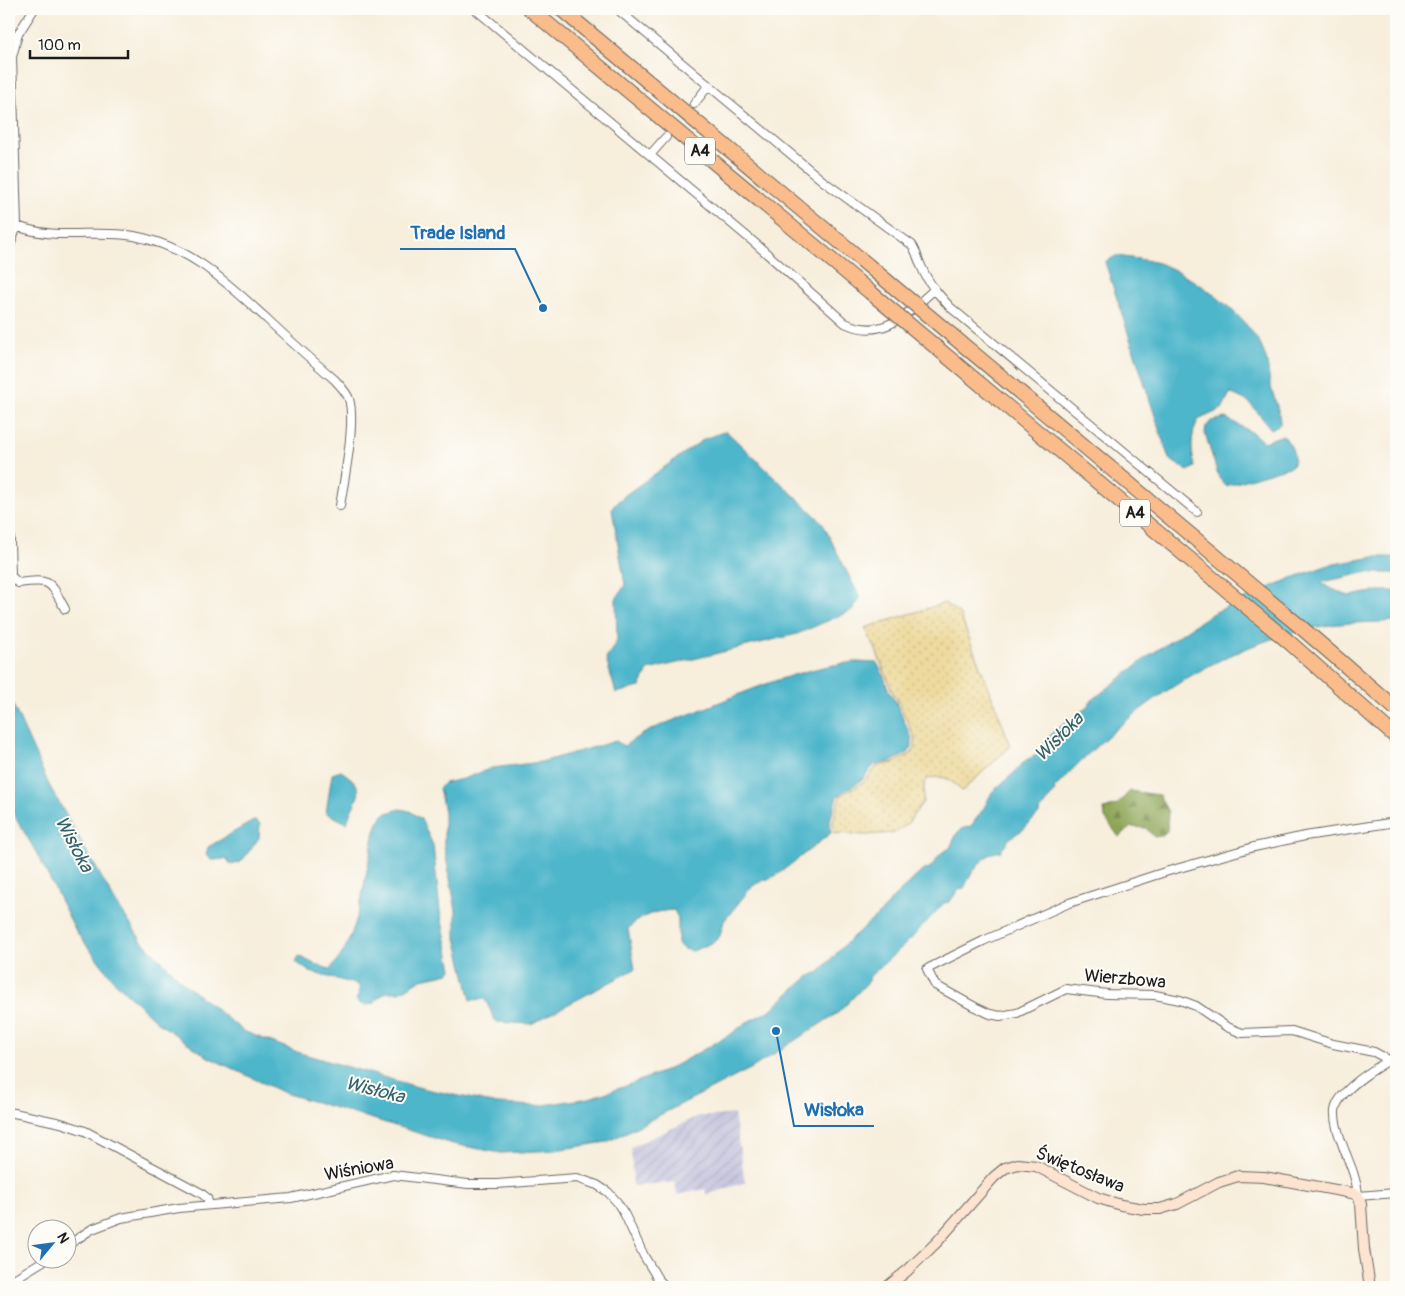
<svg xmlns="http://www.w3.org/2000/svg" width="1405" height="1296" font-family="Pangolin,sans-serif">
<style>
.industrial{fill:url(#industrial-furrows)}
.forest{fill:url(#forest-firs);stroke:#54613a}
.sand{fill:url(#sand-dots);stroke:#857b5d}
.water{fill:#4db6cb;stroke:#346974}
.lines{fill:none;stroke-linecap:round;stroke-linejoin:round}
.street-tunnel{stroke:#d6cebf;stroke-width:8;stroke-dasharray:8 4;stroke-linecap:butt}
.street-casing{stroke:#69665f;stroke-width:10}
.secondary-casing{stroke:#69665f;stroke-width:12}
.highway-casing{stroke:#69665f;stroke-width:16}
.street{stroke:#fff;stroke-width:8}
.secondary{stroke:#fde4d1;stroke-width:10}
.highway{stroke:#fabc8b;stroke-width:14}
.highway-bridge-casing{stroke:#69665f;stroke-width:16;stroke-linecap:butt}
.highway-bridge{stroke:#fabc8b;stroke-width:14}
.labels{text-anchor:middle;dominant-baseline:central;stroke-width:4;stroke-linejoin:round;paint-order:stroke}
.shield{fill:#fdfcf7;stroke:#605f5e;stroke-width:1}
.shield-label{font-size:16px;font-weight:bold;fill:#1c1c1c}
.street-label{font-size:18px;fill:#1c1c1c;stroke:#fdfcf7}
.water-label{font-size:19px;font-style:italic;fill:#32616b;stroke:#fdfcf7}
.leader{fill:none;stroke:#1f6fb2;stroke-width:2}
.callout-dot{fill:#1f6fb2;stroke:#fdfcf7;stroke-width:2}
.callout-label{font-size:19px;text-anchor:middle;font-weight:bold;fill:#1f6fb2;stroke:#fdfcf7;stroke-width:4;stroke-linejoin:round;paint-order:stroke}
</style>
<defs>
<pattern id="industrial-furrows" width="10" height="10" patternUnits="userSpaceOnUse" patternTransform="scale(1.25)"><rect width="10" height="10" fill="#c2c1dc"/><path d="M-1 1l2-2M0 10L10 0M9 11l2-2" fill="none" stroke="#a6a5bc"/></pattern>
<pattern id="forest-firs" width="22" height="20" patternUnits="userSpaceOnUse" patternTransform="scale(1.25)"><rect width="22" height="20" fill="#8da657"/><path d="M5 1l3.5 6h-7zM16 11l3.5 6h-7z" fill="#728647"/></pattern>
<pattern id="sand-dots" width="8" height="8" patternUnits="userSpaceOnUse" patternTransform="scale(1.25)"><rect width="8" height="8" fill="#eeda9e"/><path d="M2 2h.1M6 6h.1" fill="none" stroke="#ccba88" stroke-width="1.8" stroke-linecap="round"/></pattern>
</defs>
<rect width="100%" height="100%" fill="#fdfcf7"/>
<filter id="ink" filterUnits="userSpaceOnUse"><feTurbulence type="fractalNoise" baseFrequency=".02" numOctaves="2"/><feDisplacementMap in="SourceGraphic" scale="10" xChannelSelector="R" yChannelSelector="G"/><feConvolveMatrix kernelMatrix="1 2 1 2 8 2 1 2 1" color-interpolation-filters="sRGB"/></filter>
<filter id="wash" filterUnits="userSpaceOnUse"><feTurbulence type="fractalNoise" baseFrequency=".0096" numOctaves="4" result="noise"/><feDisplacementMap in="SourceGraphic" scale="20" xChannelSelector="R" yChannelSelector="G"/><feGaussianBlur stdDeviation="1.12" result="paint"/><feColorMatrix in="noise" values="0 0 0 0 0 0 0 0 0 0 0 0 0 0 0 0 0 1.4 0 .05"/><feComposite in="paint" operator="in"/></filter>
<g filter="url(#wash)">
<rect width="100%" height="100%" fill="#f7eedc"/>
<path class="industrial" d="M734 1114 745 1182 707 1195 705 1189 677 1195 675 1182 633 1186 631 1147 699 1116H713Z"/>
<path class="forest" d="M1130 791 1159 795 1168 812 1167 831 1161 836 1154 837 1146 828 1131 827 1119 837 1105 818 1104 809 1117 805Z"/>
<path class="sand" d="M945 603 960 615 1011 746 962 791C949 779 946 774 927 779L924 785 923 802 907 824 895 833 865 835 834 833 833 822 840 796 865 781 877 766 893 763 911 754 915 748V739L898 701 892 691 874 645 865 628Z"/>
<path class="water" d="M1116 256C1129 258 1145 259 1158 263 1192 274 1252 318 1264 353 1268 362 1268 373 1270 383 1273 397 1280 409 1280 424L1271 429 1249 402 1230 393 1222 409 1198 420C1190 437 1191 450 1195 467L1188 471 1169 459 1105 262Z
M1226 418 1253 433 1263 442 1283 435C1291 445 1297 454 1292 466L1226 486 1219 478 1205 433 1206 427 1211 421Z
M726 431 822 522 860 598 853 610 797 634 648 670 640 687 616 693 606 659 617 640 616 599 625 585 612 509 615 504 628 493 704 439Z
M1374 557H1396V573H1374L1368 572 1323 582 1322 584 1343 594 1351 596 1377 591H1396V621C1372 623 1348 622 1324 626 1218 644 1125 711 1054 789L1055 791 1040 811 1039 814 1025 828 1009 839 1001 851 992 853 985 858 971 874 964 888 959 890 949 902 944 903 909 941 870 976 867 983 839 1012 752 1068 607 1142 555 1150 501 1153 453 1144 373 1119 284 1093 208 1057 157 1022 116 983 77 933 36 852 9 806V696L49 785 115 901 141 940 186 985 243 1031 300 1053 421 1088 497 1104 537 1106 589 1098 623 1087 667 1070 731 1034 747 1022 769 1011 808 977 819 972 849 940 885 909 892 899 921 872 931 867 940 854 950 848 957 833 961 829 971 826 984 808 992 792 1013 774 1026 760 1039 754 1044 744 1053 732 1084 710 1091 701 1150 655 1209 615 1289 579 1329 565Z
M856 662 877 663 882 672 889 691 895 700 912 739V747L908 753 890 762 874 765 862 780 837 796 830 821 831 833 777 875 753 885 724 921 720 936 714 942 693 951 683 949 678 944V918L674 910C655 911 641 915 628 929L635 969 531 1024 496 1022 485 999 471 1000 456 938V911L444 846V812L439 788 444 783 463 779 492 768 541 762 616 741 624 746C648 728 675 720 703 709 752 689 803 667 856 662Z
M341 771C372 791 354 797 347 823L326 813 332 774Z
M400 809 410 811 421 819 433 845 440 911 452 969 449 973 422 979 400 992H387L377 999 374 1003C367 1006 361 1006 356 1000L359 994V985L310 972 296 962 299 956 316 965 330 969C359 941 363 884 372 846 374 835 376 822 384 814Z
M255 820 260 824 259 838 241 862 231 865 227 859 212 860 206 855 208 847Z"/>
</g>
<g filter="url(#ink)">
<g class="lines">
<path class="street-tunnel" d="M673 129 694 104"/>
<defs>
<path id="street" d="M475 9 756 244 845 323C884 341 907 313 935 289
M617 9 823 181 912 245C917 252 918 260 922 268 928 283 939 295 950 307L1197 512
M694 104 709 85
M650 155 666 137
M17 226C55 241 95 229 134 236 191 247 225 281 267 319 289 340 312 360 335 380 340 386 346 391 349 399 356 422 344 480 340 506
M9 248 17 226 12 57 18 34 34 9
M9 504 11 576 18 583C52 579 49 580 65 609
M1396 1056C1379 1066 1337 1090 1335 1111 1334 1123 1340 1138 1344 1149 1350 1164 1357 1180 1358 1196L1396 1193
M1389 1060 1374 1052 1333 1044 1292 1031 1242 1033 1227 1027 1196 1006 1180 1000 1155 995 1107 994 1066 989 1017 1013 1000 1016 990 1014 975 1007 935 985 927 969 983 941 1069 903 1165 872 1254 847 1305 836 1396 822
M9 1112 61 1123 85 1131 201 1193 207 1198 209 1205
M68 1245 92 1229 121 1218 179 1208 291 1198 393 1175 468 1184H497L577 1178 597 1185 608 1192 617 1202 625 1215 644 1256 658 1279 666 1287
M9 1282 48 1258"/>
<path id="secondary" d="M887 1287 908 1270 937 1242 994 1177 1005 1168 1018 1164 1036 1166 1098 1198 1121 1205 1144 1209H1160L1177 1204 1219 1182 1238 1176 1264 1177 1352 1193 1358 1196 1361 1204 1364 1249 1370 1287"/>
<path id="highway" d="M530 9 870 292
M561 9 882 277"/>
</defs>
<use href="#street" class="street-casing"/>
<use href="#secondary" class="secondary-casing"/>
<use href="#highway" class="highway-casing"/>
<use href="#street" class="street"/>
<use href="#secondary" class="secondary"/>
<use href="#highway" class="highway"/>
<defs>
<path id="highway-bridge" d="M882 277 1303 629 1396 709
M870 292 1289 642 1396 737"/>
</defs>
<use href="#highway-bridge" class="highway-bridge-casing"/>
<use href="#highway-bridge" class="highway-bridge"/>
</g>
</g>
<g class="labels">
<g class="shield">
<rect x="685" y="137.5" width="30" height="27" rx="4"/>
<rect x="1120" y="499.5" width="30" height="27" rx="4"/>
</g>
<g class="shield-label">
<text x="700" y="151">A4</text>
<text x="1135" y="513">A4</text>
</g>
<g class="street-label">
<text transform="translate(1125 979) rotate(5)">Wierzbowa</text>
<text transform="translate(359 1169) rotate(-10)">Wiśniowa</text>
<text transform="translate(1080 1170) rotate(22)">Świętosława</text>
</g>
<g class="water-label">
<text transform="translate(1059 737) rotate(-45)">Wisłoka</text>
<text transform="translate(74 844) rotate(62)">Wisłoka</text>
<text transform="translate(375 1090) rotate(14)">Wisłoka</text>
</g>
</g>
<path class="leader" d="M543 308L515 249H400M776 1031L794 1126H874"/>
<g class="callout-dot">
<circle cx="543" cy="308" r="5"/>
<circle cx="776" cy="1031" r="5"/>
</g>
<g class="callout-label">
<text x="458" y="239">Trade Island</text>
<text x="834" y="1116">Wisłoka</text>
</g>
<rect width="1405" height="1296" fill="none" stroke="#fdfcf7" stroke-width="30"/>
<g transform="translate(52 1244) rotate(61)"><circle r="24" fill="#fdfcf7" stroke="#a3a29f"/>
<path d="M0-4L9 19L0 12L-9 19Z" fill="#1f6fb2"/>
<text y="-8" font-size="14" font-weight="bold" text-anchor="middle" fill="#1c1c1c">N</text>
</g>
<path d="M30 50v8h98v-8" fill="none" stroke="#1c1c1c" stroke-width="2.5"/>
<text x="38" y="50" font-size="15" fill="#1c1c1c" stroke="#fdfcf7" stroke-width="4" paint-order="stroke">100 m</text>
</svg>
